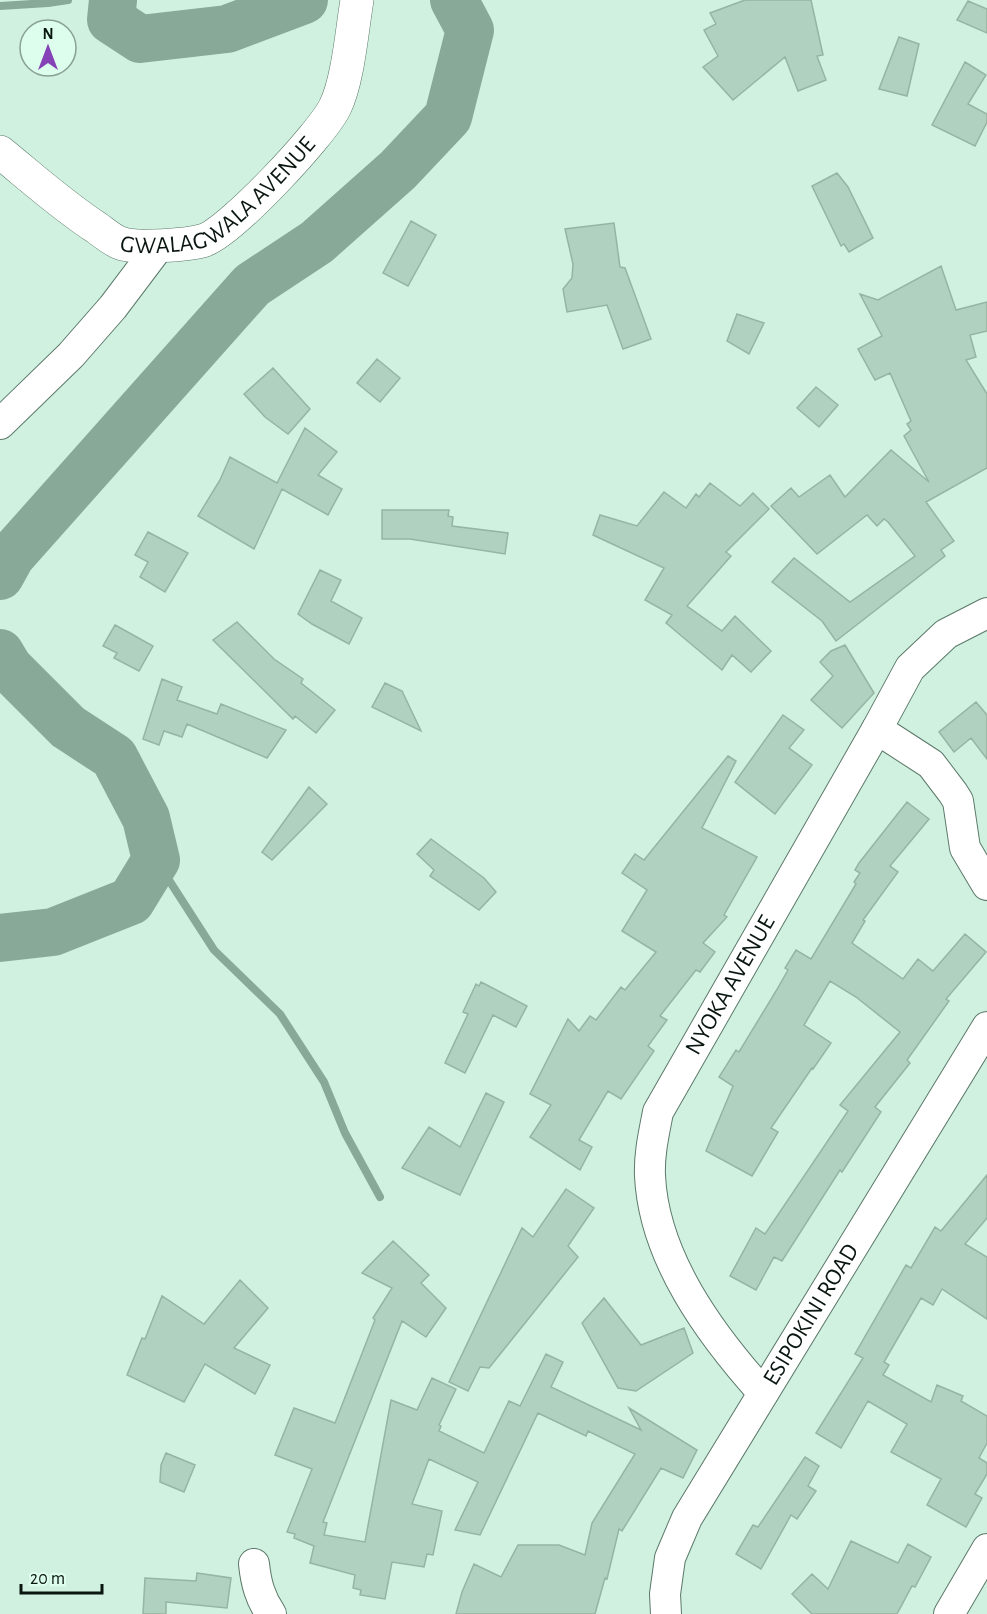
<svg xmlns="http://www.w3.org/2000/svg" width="987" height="1614" font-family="'Alegreya Sans',sans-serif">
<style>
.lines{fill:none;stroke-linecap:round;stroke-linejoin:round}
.stream{stroke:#88a998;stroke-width:8}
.river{stroke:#88a998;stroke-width:48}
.building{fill:#b0d1bf;stroke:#95b4a3;stroke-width:1.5}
.minor-casing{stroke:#5b796a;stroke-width:32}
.tertiary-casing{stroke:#5b796a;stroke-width:34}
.minor{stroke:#fff;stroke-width:30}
.tertiary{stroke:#fff;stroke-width:33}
.labels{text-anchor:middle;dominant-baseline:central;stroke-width:4.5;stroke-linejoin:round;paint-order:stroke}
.street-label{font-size:24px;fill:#0a1610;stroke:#ddfeec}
</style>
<rect width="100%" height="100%" fill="#d0f1df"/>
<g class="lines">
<path class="stream" d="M0 6 48 3 68 0
M156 860 214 950 280 1014 324 1082 345 1133 380 1197"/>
<path class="river" d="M113 0 111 20 140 39 227 29 304 0
M0 576 11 556 252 285 317 242 398 170 448 117 470 30 454 0
M0 653 9 668 68 727 114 757 146 818 156 860 131 901 53 932 0 938"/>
</g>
<path class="building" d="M745 0H811L823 55 817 56 826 80 798 91 785 57 733 100 703 67 718 56 704 30 716 24 710 13Z
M968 1 987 9V33L957 20Z
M899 37 919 44 907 96 879 89Z
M965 62 986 75 968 104 987 114V122L975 146 932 125Z
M837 173 848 187 873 238 849 252 844 244 841 246 812 186Z
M411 221 436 235 408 286 383 273Z
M614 223 620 267 625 268 651 339 623 349 607 305 567 312 563 289 572 278 573 264 565 229Z
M941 266 956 310 987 302V331L970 335 976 357 966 360 987 394V468L926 502 954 541 941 550 945 556 836 641 822 621 772 582 794 558 850 602 915 556 888 522 884 519 877 526 867 515 817 554 771 506 791 488 799 497 830 475 845 497 891 450 929 482 904 436 911 430 907 424 911 421 890 373 875 380 858 349 882 336 860 294 878 300Z
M737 314 764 323 749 354 727 341Z
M377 359 400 378 380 402 357 383Z
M273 368 310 409 288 434 265 417 244 394Z
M816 387 838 405 819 427 797 408Z
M305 428 337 452 318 475 342 489 328 515 282 489 254 549 198 516 220 480 230 457 277 483Z
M710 483 740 506 753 493 769 509 726 552 731 556 687 606 722 631 735 616 771 651 751 672 732 655 722 670 666 623 672 615 645 600 664 568 593 535 600 515 637 526 664 492 686 508 696 494 699 497Z
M382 510H449L448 516 453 517 452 526 508 533 505 554 410 539H382Z
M148 532 188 553 165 592 140 577 148 562 135 555Z
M320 570 341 580 331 601 362 618 349 644 312 624 298 614Z
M237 622 274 659 303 679 301 683 335 710 316 733 295 716 293 719 213 640Z
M115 625 153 646 139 671 114 658 117 653 103 646Z
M845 645 874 693 842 728 811 700 833 676 820 662 831 651Z
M162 679 182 687 177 700 217 714 221 704 286 730 267 758 187 724 182 737 164 731 159 745 143 739Z
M385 683 402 691 421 731 372 707Z
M976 702 987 715V759L971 738 954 752 939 732Z
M783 715 804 730 789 748 812 765 775 814 735 782Z
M728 756 736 761 702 828 757 857 724 915 727 917 703 943 715 952 700 972 696 970 660 1016 667 1020 648 1046 654 1051 621 1099 608 1091 579 1140 592 1147 580 1170 530 1137 551 1105 530 1094 568 1019 579 1031 590 1016 596 1020 621 987 625 990 656 952 622 931 647 890 622 873 635 854 644 860Z
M309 787 327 804 272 860 262 852Z
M907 802 929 819 890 866 898 872 863 920 865 921 852 943 903 979 918 959 933 971 965 934 986 952 946 999 949 1001 907 1060 910 1063 875 1107 881 1112 842 1172 840 1170 782 1261 774 1257 756 1290 730 1276 756 1228 765 1234 848 1111 840 1105 900 1032 856 997 830 981 804 1025 831 1043 813 1069 812 1068 771 1128 778 1132 752 1176 706 1151 733 1086 719 1077 736 1050 739 1052 776 991 788 970 785 968 796 950 811 959 856 884 854 882 860 873 855 870 859 863Z
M431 839 484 878 496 892 479 910 430 876 434 870 417 854Z
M481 982 527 1006 516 1027 493 1015 465 1073 445 1063 468 1014 463 1012 476 984 479 986Z
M486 1093 504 1102 460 1195 402 1168 429 1127 460 1147Z
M987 1175V1218L965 1244 987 1257V1319L942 1289 933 1305 921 1298 884 1362 889 1365 883 1375 931 1402 937 1385 963 1396 961 1401 987 1416V1443L979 1458 987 1463V1474L975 1494 982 1498 966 1527 927 1505 941 1479 891 1452 907 1424 868 1401 841 1448 816 1433 863 1358 855 1354 906 1265 911 1268 935 1227 941 1231Z
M566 1189 594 1208 568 1246 578 1257 489 1368 480 1367 468 1391 449 1382 522 1228 533 1237Z
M393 1241 429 1275 421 1283 446 1308 426 1337 402 1321 323 1522 327 1523 324 1535 365 1542 391 1400 417 1410 432 1378 456 1389 439 1425 441 1426 439 1431 484 1453 509 1401 520 1406 546 1354 563 1362 551 1387 641 1430 629 1408 697 1450 683 1478 661 1468 622 1531 619 1529 607 1579 605 1578 595 1614H456L462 1592 474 1564 501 1577 518 1545H559L585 1555 592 1523 635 1454 588 1431 586 1436 538 1413 480 1535 455 1530 478 1482 429 1459 412 1504 442 1511 433 1555 427 1554 424 1567 392 1562 385 1599 360 1595 361 1590 353 1588 355 1575 310 1563 314 1546 294 1538 295 1534 287 1532 312 1469 275 1455 294 1408 335 1423 375 1320 373 1318 392 1288 362 1273Z
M240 1280 268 1308 234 1348 270 1365 255 1394 205 1364 184 1402 127 1375 142 1338 145 1339 162 1296 204 1324Z
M604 1298 641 1345 684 1328 693 1353 636 1391 618 1388 582 1323Z
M166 1453 195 1465 184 1492 160 1482 161 1465Z
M805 1457 819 1466 808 1486 816 1491 797 1519 791 1515 761 1569 736 1554 753 1525 758 1527Z
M851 1541 898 1563 908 1544 931 1557 915 1587 912 1586 897 1614H812L792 1594 812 1574 828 1589Z
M197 1573 231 1578 227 1608 166 1602V1614H143L145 1578 196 1581Z"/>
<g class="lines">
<defs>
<g id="minor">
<path d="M0 424 71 355 113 307 159 246"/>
<path d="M877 729 931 764 953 793 958 801 965 848 987 885"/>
<path id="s1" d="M763 1393C710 1334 654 1258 650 1176 649 1154 654 1133 658 1112L877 729 910 668 946 634 987 613"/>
<path d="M254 1564C256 1583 260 1598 271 1614"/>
<path id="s2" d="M666 1614 665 1594 670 1558 687 1518 987 1027"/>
<path d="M949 1614 987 1549"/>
</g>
<g id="tertiary">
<path id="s3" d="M0 152C32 178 63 206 97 228 104 233 112 240 120 243 134 249 190 245 205 240 233 229 322 134 335 107 348 81 352 30 357 0"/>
</g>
</defs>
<use href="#minor" class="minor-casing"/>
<use href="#tertiary" class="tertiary-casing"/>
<use href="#minor" class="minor"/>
<use href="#tertiary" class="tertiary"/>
</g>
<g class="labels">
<g class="street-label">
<text stroke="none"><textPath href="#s3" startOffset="267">GWALAGWALA AVENUE</textPath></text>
<text stroke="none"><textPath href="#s1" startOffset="460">NYOKA AVENUE</textPath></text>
<text stroke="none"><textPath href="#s2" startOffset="338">ESIPOKINI ROAD</textPath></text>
</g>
</g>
<g transform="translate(48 48)"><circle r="28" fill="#ddfeec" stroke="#89a194" stroke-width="1.5"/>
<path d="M0-4.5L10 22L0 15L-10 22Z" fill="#8542b6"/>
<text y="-9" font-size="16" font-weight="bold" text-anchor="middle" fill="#0a1610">N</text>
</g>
<path d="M21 1584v9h81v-9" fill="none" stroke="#0a1610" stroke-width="3"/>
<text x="30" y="1584" font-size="18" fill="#0a1610" stroke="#ddfeec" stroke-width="4.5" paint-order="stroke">20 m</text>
</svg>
